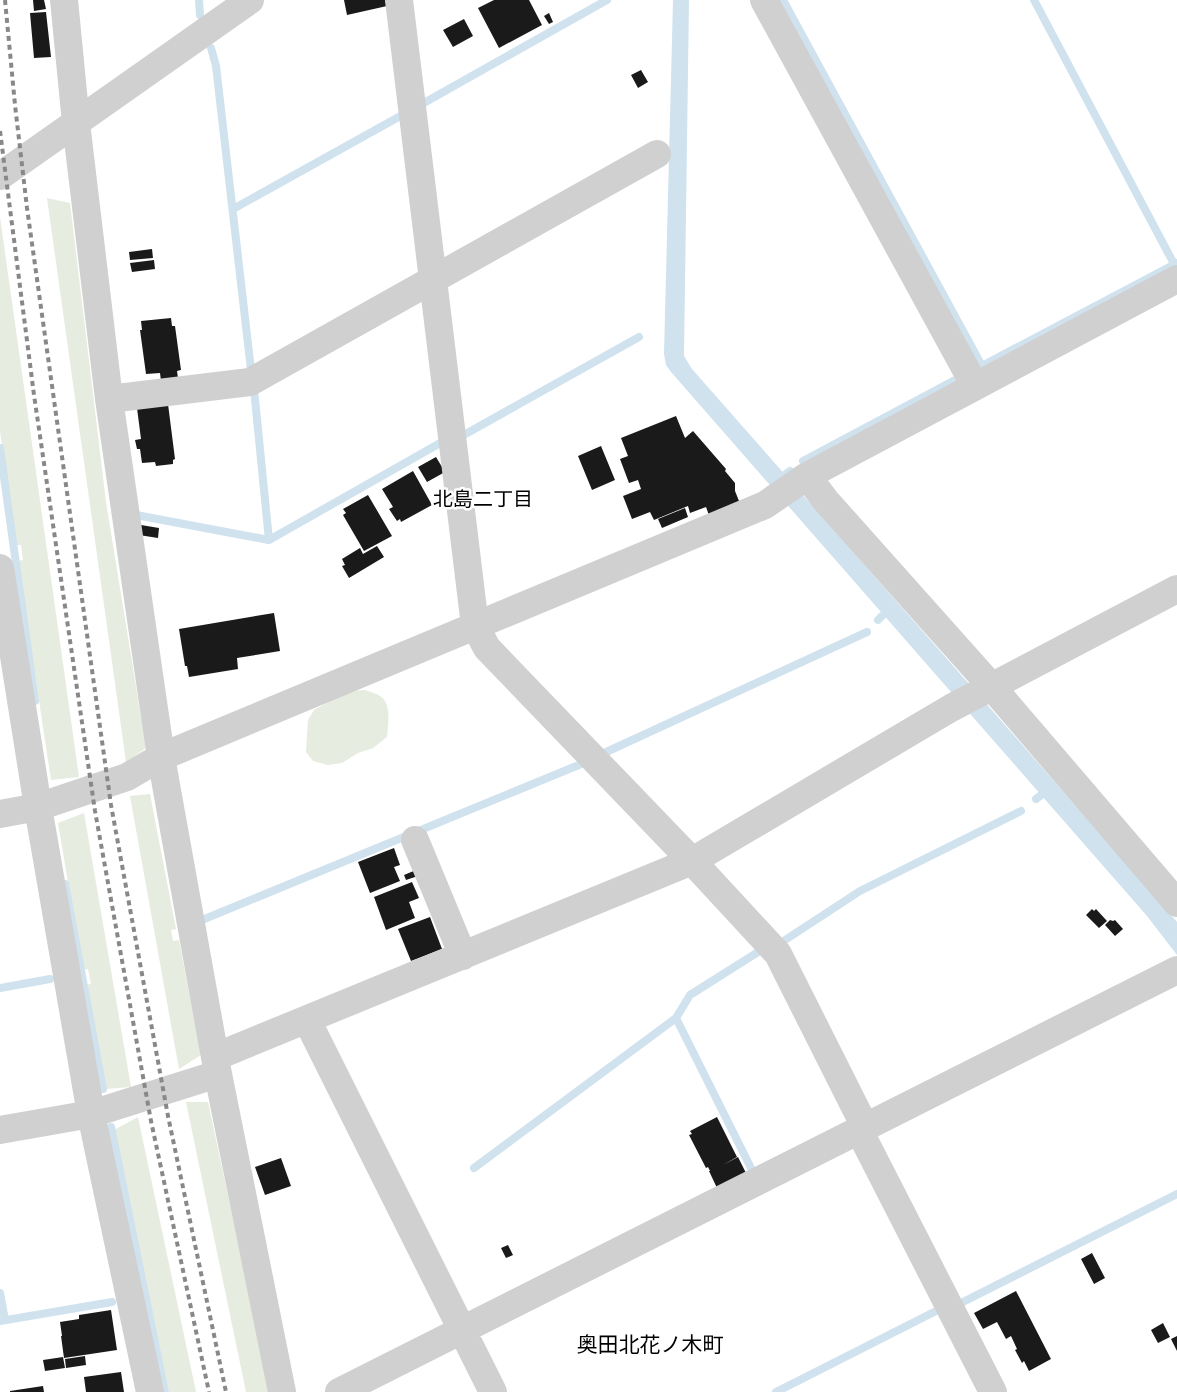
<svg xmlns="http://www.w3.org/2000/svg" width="1177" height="1392" font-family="Jost,'Noto Sans JP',sans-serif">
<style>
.green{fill:#e6ecdf}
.water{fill:#cfe2ee}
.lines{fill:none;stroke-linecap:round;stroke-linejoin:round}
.stream{stroke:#cfe2ee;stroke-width:8}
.building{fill:#1a1a1a}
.minor{stroke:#d0d0d0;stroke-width:28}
.rail{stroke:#888;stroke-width:4;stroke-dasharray:5 4;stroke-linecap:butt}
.labels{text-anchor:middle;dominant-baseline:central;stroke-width:5;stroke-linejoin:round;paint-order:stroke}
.neighbourhood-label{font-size:20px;fill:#000;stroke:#fff}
.quarter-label{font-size:21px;fill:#000;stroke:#fff}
</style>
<rect width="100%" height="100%" fill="#fff"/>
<path class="green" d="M 47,198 L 70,203 L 106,502 L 146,748 L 126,762 Z
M 0,217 L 79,777 L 51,780 L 18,561 L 23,560 L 21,545 L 16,545 L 0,431 Z
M 365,690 C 370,692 376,693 380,696 C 392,703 388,725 387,737 L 373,748 L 358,753 L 342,763 L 328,765 L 313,761 L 306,752 L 308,720 L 314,710 L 349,691 Z
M 150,794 L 176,929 L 171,930 L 173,941 L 179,940 L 201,1055 L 179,1069 L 130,796 Z
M 84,813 L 131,1087 L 106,1089 L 86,985 L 91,984 L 88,969 L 83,970 L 58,823 Z
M 186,1102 L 208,1102 L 270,1392 L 246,1392 Z
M 138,1117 L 196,1392 L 169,1392 L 114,1130 Z"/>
<path class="water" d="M 673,0 L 689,0 L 684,356 L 692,369 L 970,685 L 1177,922 L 1177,955 L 1147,916 L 671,372 L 666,365 L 664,354 Z"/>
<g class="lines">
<path class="stream" d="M 199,0 L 200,15
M 783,0 L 982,366
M 1034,0 L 1174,264
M 211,48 L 216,66 L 251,370
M 422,104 L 607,0
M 233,209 L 404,114
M 978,368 L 1177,263
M 254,389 L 269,540
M 462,436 L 639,337
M 0,448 L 35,701
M 803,461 L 955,380
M 778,480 L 790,471
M 136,515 L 269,540 L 442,442
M 878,620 L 889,609
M 604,753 L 867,632
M 1036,799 L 1049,789
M 65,884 L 103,1089
M 202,920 L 586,762
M 782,942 L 860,891 L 1021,811
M 0,988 L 50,979
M 676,1018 L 752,1170
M 111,1127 L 165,1392
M 474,1168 L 676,1018 L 690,995 L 763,949
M 0,1293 L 5,1320
M 959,1304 L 1177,1194
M 0,1321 L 112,1302
M 776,1392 L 940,1309"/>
</g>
<path class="building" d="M 33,0 L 44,0 L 46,9 L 34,11 Z
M 344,0 L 385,0 L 387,6 L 347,15 Z
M 494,0 L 529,0 L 542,25 L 499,48 L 478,8 Z
M 46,12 L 51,57 L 34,58 L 30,13 Z
M 549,13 L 553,22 L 549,24 L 544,16 Z
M 464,19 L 473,36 L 453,47 L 443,30 Z
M 641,70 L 648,82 L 638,88 L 631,75 Z
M 152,249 L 153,258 L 130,260 L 129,252 Z
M 154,260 L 155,269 L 132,272 L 130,263 Z
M 171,318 L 172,326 L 175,326 L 181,370 L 177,371 L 178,378 L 161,381 L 160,373 L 146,374 L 140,330 L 142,330 L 141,321 Z
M 168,404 L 175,459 L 173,460 L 173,464 L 156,466 L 155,462 L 142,463 L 140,449 L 137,449 L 135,440 L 141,439 L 137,408 Z
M 676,416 L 685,438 L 693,431 L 726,469 L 725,471 L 735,483 L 735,491 L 741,506 L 710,518 L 706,507 L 690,513 L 688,506 L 654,520 L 650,512 L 632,519 L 623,496 L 641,489 L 638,480 L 629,483 L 620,459 L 628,456 L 621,438 Z
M 601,446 L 615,480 L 592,490 L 578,456 Z
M 436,457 L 445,472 L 427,482 L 418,467 Z
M 413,471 L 432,505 L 401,522 L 400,519 L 397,521 L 389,509 L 393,507 L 382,489 Z
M 368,495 L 392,536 L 364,551 L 343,515 L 346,513 L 343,509 Z
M 685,508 L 688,517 L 662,528 L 658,519 Z
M 141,525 L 159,528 L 158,538 L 139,535 Z
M 377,546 L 384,557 L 349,578 L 342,566 L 345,565 L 342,559 L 360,548 L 363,554 Z
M 274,613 L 280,651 L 237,658 L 238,669 L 189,677 L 187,666 L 185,666 L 179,629 Z
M 394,848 L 400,865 L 394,867 L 400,881 L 370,893 L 358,862 Z
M 416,870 L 418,876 L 406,880 L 404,875 Z
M 412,882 L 419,898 L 409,902 L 415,918 L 386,930 L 374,897 Z
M 1092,909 L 1094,911 L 1096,909 L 1107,921 L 1099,928 L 1086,915 Z
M 430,917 L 442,949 L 411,961 L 398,929 Z
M 1110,920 L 1113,921 L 1115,920 L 1123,929 L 1115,936 L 1105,925 Z
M 717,1117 L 737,1157 L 723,1165 L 738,1157 L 746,1173 L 717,1188 L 709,1171 L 710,1171 L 708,1167 L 706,1168 L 689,1135 L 692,1134 L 690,1131 Z
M 281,1158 L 291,1186 L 265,1195 L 255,1167 Z
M 508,1245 L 513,1255 L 506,1258 L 501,1248 Z
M 1092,1253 L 1105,1278 L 1094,1284 L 1081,1259 Z
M 1016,1291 L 1051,1359 L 1029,1371 L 1024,1361 L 1022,1363 L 1015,1350 L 1017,1349 L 1011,1336 L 1006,1339 L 997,1322 L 983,1329 L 974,1313 Z
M 111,1310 L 117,1350 L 64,1358 L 61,1336 L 62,1336 L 60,1322 L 79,1319 L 79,1315 Z
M 1163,1323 L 1170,1337 L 1158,1343 L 1151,1330 Z
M 1177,1336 L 1177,1351 L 1171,1339 Z
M 85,1356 L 86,1365 L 66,1368 L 65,1359 Z
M 63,1357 L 65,1368 L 45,1371 L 43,1360 Z
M 121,1372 L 124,1392 L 86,1392 L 84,1377 Z
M 43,1386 L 44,1392 L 10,1392 L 10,1391 Z"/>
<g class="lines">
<path class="minor" d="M 64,0 L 76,123 L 109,399 L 161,757 L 218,1074 L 282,1392
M 399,0 L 475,626 L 487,648 L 692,861 L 778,954 L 865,1127
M 764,0 L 975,386
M 0,176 L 250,0
M 109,399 L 250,382 L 657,154
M 807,476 L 826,501 L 992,687 L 1177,903
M 0,568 L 38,807 L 91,1114 L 150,1392
M 0,814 L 38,807 L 127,777 L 161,757 L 765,505 L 807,476 L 1177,279
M 415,840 L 463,956
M 307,1020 L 493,1392
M 215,1057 L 692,861 L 951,708 L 1177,589
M 0,1130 L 91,1114 L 218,1074
M 859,1130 L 993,1392
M 339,1392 L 1177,970"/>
<path class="rail" d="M 5,0 L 15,105 L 27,208 L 111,805 L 168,1116 L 226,1392
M 0,131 L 34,395 L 95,811 L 151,1121 L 209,1392"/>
</g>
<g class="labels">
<g class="neighbourhood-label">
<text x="483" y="499">北島二丁目</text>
</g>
<g class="quarter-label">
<text x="650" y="1345">奥田北花ノ木町</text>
</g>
</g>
</svg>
